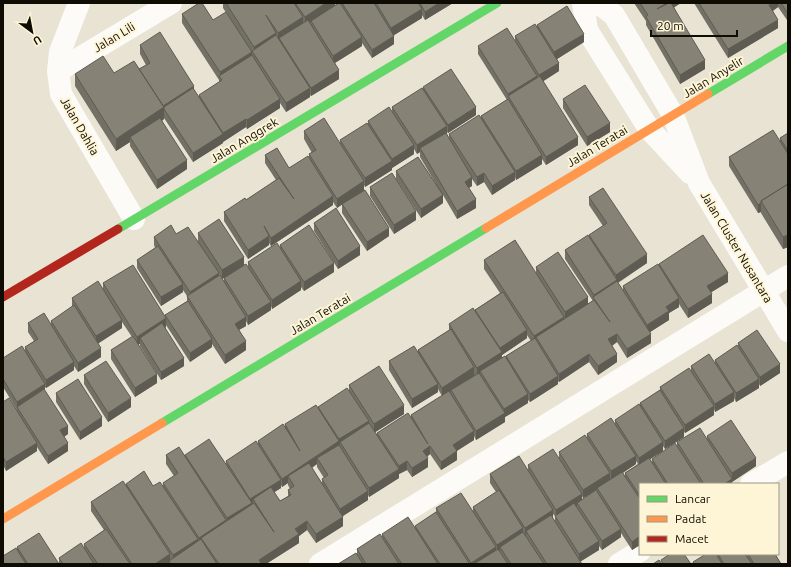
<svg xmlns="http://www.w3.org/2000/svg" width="791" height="567" font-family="Ubuntu,sans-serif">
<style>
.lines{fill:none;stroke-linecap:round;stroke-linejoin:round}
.street{stroke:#fcfbf8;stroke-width:22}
.fast{stroke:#63d668;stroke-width:9}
.slow{stroke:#ff974d;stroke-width:9}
.jam{stroke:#b3261e;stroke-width:9}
.wall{fill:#737065;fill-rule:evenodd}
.shaded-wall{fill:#5e5b53}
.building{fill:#868276;stroke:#5e5b53}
.labels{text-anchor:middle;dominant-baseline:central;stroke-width:4;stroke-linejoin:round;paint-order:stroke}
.street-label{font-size:12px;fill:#0f0c03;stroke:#fef5d6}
</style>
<rect width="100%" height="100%" fill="#e8e3d2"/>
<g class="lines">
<path class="street" d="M 79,3 L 60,52 L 58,71 L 61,94 L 134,219
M 583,3 L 587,30 L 649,129 L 690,173
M 598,3 L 614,15 L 673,115 L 699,183 L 788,331
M 58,71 L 171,3
M 751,484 L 788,462
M 320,564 L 788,276
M 619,564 L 640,551"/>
<path class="fast" d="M 708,94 L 788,46
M 118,229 L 497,3
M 162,423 L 486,228"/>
<path class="slow" d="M 486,228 L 708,94
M 3,519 L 162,423"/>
<path class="jam" d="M 3,297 L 118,229"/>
</g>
<path class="wall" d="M 223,3 L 335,3 L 335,5 L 337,4 L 336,3 L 453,3 L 425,20 L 422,15 L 422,18 L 394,35 L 394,44 L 372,58 L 362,43 L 362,46 L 335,63 L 339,79 L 311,96 L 310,95 L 310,97 L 286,112 L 280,103 L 280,108 L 247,129 L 246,127 L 223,142 L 223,141 L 223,143 L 193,162 L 164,118 L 164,119 L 162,121 L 187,169 L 157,189 L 130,146 L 130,142 L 116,151 L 75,86 L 75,74 L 114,73 L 139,69 L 146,65 L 140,54 L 140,45 L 194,91 L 199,98 L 199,95 L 219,82 L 219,80 L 182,23 L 182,14 L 213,20 L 235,26 L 223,8 Z
M 634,3 L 681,3 L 674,7 L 705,69 L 680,84 L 646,25 L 646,21 Z
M 694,3 L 788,3 L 788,19 L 787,20 L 778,7 L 773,11 L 778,28 L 728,58 Z
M 537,25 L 584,42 L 557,59 L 559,71 L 543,81 L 578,145 L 546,165 L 542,159 L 542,164 L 516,180 L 515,177 L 515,180 L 492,195 L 484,182 L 477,186 L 472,179 L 472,186 L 469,188 L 476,208 L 457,219 L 443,195 L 443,203 L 421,218 L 396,179 L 396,171 L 436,184 L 420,157 L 420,152 L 417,154 L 414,149 L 414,154 L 392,168 L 392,167 L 392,170 L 365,187 L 364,185 L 364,190 L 389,236 L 367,251 L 342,213 L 342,204 L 337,208 L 333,202 L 333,205 L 271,246 L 269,243 L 269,245 L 248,259 L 224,221 L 224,212 L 246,200 L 276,180 L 265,163 L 265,155 L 289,168 L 309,157 L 309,154 L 312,153 L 304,139 L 304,131 L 340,144 L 340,140 L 368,124 L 368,121 L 392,112 L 392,107 L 423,90 L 423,87 L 476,115 L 448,133 L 447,132 L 447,134 L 449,139 L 449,134 L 481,118 L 481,116 L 507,100 L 478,54 L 478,46 L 515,41 L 515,36 L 537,27 Z
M 563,99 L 610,132 L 587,146 L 563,108 Z
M 788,133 L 788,247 L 783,249 L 761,213 L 761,212 L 758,213 L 729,166 L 729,157 L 780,141 L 780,138 Z
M 370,187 L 416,220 L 394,234 L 370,196 Z
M 589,197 L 647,263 L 618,283 L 623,291 L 623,286 L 659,265 L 659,264 L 728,282 L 711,292 L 712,303 L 688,318 L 679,304 L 679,307 L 669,313 L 669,320 L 650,332 L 651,343 L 627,358 L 617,342 L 612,346 L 617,362 L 598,375 L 589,362 L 559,382 L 558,381 L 558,384 L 530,402 L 528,400 L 528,403 L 505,417 L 505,422 L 476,440 L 474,436 L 474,440 L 457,451 L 457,460 L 441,470 L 430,454 L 427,457 L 428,467 L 412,477 L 407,470 L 399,474 L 399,478 L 369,497 L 368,495 L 368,500 L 342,516 L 343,526 L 316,543 L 307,530 L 299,536 L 299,543 L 266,564 L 3,564 L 17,549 L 17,547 L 59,563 L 59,558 L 84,549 L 84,544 L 104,530 L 91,511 L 91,502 L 126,486 L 126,484 L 153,486 L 163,485 L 163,483 L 174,476 L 166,464 L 166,455 L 185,457 L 185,455 L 226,464 L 226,461 L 258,444 L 258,441 L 285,427 L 285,424 L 318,408 L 318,407 L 349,390 L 349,385 L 404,414 L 375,432 L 377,435 L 377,433 L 411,417 L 411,415 L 442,396 L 438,389 L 438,392 L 412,408 L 389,370 L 389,361 L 418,352 L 418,350 L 449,330 L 449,324 L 475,311 L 475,310 L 500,293 L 484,269 L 484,260 L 536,273 L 536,267 L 588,305 L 593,301 L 565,259 L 565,250 L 589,237 L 589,235 L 603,226 L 589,205 ZM 527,335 L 531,341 L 506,356 L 506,359 L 502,358 L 502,355 L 527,338 ZM 317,464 L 317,467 L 324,478 L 322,479 L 322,483 L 312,468 ZM 288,483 L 288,485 L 290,489 L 288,490 L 288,496 L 280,501 L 274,492 L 281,488 L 281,485 L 282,487 Z
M 314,223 L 360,255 L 338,269 L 314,231 Z
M 198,233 L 248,267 L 248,262 L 280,248 L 280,245 L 334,272 L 304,291 L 301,287 L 301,290 L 272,309 L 271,306 L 271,310 L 248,325 L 246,321 L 246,326 L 239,330 L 246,350 L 225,364 L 212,344 L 212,347 L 190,362 L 166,325 L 166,327 L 165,328 L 184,366 L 161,380 L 140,346 L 140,344 L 138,344 L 157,383 L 135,397 L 111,359 L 111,350 L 132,337 L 122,322 L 122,328 L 98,343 L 101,357 L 78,372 L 74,366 L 74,370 L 46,388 L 45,387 L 45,391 L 68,434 L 64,437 L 68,451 L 48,464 L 37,447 L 37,451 L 6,471 L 4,467 L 4,471 L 3,471 L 3,402 L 17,410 L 3,387 L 3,358 L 25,351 L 25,347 L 34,341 L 28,332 L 28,323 L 51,324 L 51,321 L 72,307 L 72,298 L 103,290 L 103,283 L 165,317 L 165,315 L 187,301 L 187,296 L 183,290 L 183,292 L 161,306 L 137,268 L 137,260 L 155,248 L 154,245 L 154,237 L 176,234 L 198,241 ZM 219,274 L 222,279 L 224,278 L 224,282 L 219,276 Z
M 738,343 L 780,373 L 760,386 L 759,384 L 759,388 L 736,402 L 734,398 L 734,401 L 715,412 L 714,409 L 714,415 L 685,433 L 684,432 L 684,437 L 665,449 L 663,446 L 663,451 L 650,459 L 652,463 L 652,459 L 677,446 L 677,442 L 707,439 L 707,436 L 756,466 L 732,482 L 732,484 L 640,484 L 640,545 L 632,550 L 621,533 L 621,537 L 602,550 L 599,546 L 599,550 L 580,562 L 582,564 L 338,564 L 357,554 L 357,549 L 382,537 L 382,534 L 415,529 L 415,526 L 436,512 L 436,508 L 473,511 L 473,507 L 496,492 L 490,483 L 490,474 L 528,470 L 528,465 L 559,458 L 559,452 L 587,437 L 587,434 L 615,424 L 615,420 L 640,407 L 640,403 L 660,390 L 660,387 L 691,371 L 691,366 L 715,363 L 715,360 L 738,346 ZM 636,461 L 638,464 L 625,473 L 625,476 L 623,473 L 636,464 ZM 597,490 L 597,492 L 582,500 L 582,496 L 583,498 ZM 553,514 L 555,516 L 555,522 L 553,519 Z
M 84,375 L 131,407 L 108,422 L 84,384 Z
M 56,393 L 102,426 L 80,440 L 56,402 Z
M 717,554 L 775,554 L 781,564 L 693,564 L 693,562 L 717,556 Z"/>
<path class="shaded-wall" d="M 326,3 L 335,3 L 335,5 L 305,26 L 305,17 Z
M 439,3 L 453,3 L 425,20 L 425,12 Z
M 667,3 L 681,3 L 657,18 L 657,9 Z
M 772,3 L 778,3 L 778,7 L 769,13 L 769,5 Z
M 422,9 L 422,18 L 391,37 L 391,28 Z
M 788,11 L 788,19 L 787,20 L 787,12 Z
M 303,17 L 303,25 L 279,38 L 279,40 L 278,41 L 278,33 Z
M 778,20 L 778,28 L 728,58 L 728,49 Z
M 276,33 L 276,41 L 254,54 L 254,47 Z
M 584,34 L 584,42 L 554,61 L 554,52 Z
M 394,36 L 394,44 L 372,58 L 372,50 Z
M 362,37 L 362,46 L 333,64 L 333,56 Z
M 252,52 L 252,60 L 220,77 L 220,72 Z
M 705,60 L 705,69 L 680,84 L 680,75 Z
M 559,63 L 559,71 L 539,84 L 539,75 Z
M 339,70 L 339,79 L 311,96 L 311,88 Z
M 537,76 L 537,85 L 508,97 L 508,94 Z
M 194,86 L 194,94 L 164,109 L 164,119 L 132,141 L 130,137 L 130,142 L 116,151 L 116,139 L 163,106 Z
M 310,88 L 310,97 L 286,112 L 286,103 Z
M 280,99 L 280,108 L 247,129 L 247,120 Z
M 476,107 L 476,115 L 448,133 L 448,125 Z
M 246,119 L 246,127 L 223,142 L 223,133 Z
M 610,123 L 610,132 L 587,146 L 587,137 Z
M 447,126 L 447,134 L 420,148 L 420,152 L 417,154 L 417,145 Z
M 223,134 L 223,143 L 193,162 L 193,153 Z
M 578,137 L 578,145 L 546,165 L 546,157 Z
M 414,145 L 414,154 L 392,168 L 392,159 Z
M 542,155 L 542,164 L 516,180 L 516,171 Z
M 187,160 L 187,169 L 157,189 L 157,180 Z
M 392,161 L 392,170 L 365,187 L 365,178 Z
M 515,172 L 515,180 L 492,195 L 492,186 Z
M 484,173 L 484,182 L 477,186 L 477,177 Z
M 472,177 L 472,186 L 465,190 L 465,182 Z
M 364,181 L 364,190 L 337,208 L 337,199 Z
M 443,195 L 443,203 L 421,218 L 421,209 Z
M 333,196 L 333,205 L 271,246 L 271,238 Z
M 476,199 L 476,208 L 457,219 L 457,211 Z
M 761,203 L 761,212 L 758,213 L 758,205 Z
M 416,211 L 416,220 L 394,234 L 394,225 Z
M 389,228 L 389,236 L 367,251 L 367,242 Z
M 788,235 L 788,247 L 783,249 L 783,237 Z
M 269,236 L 269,245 L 248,259 L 248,250 Z
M 360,246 L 360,255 L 338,269 L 338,261 Z
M 647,254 L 647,263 L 594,298 L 594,295 L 616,281 L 616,275 Z
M 244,257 L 244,265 L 222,279 L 222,270 Z
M 334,263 L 334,272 L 304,291 L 304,282 Z
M 219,273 L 219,281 L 190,301 L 190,292 Z
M 728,273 L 728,282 L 707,295 L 707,286 Z
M 301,281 L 301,290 L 272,309 L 272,300 Z
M 183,284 L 183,292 L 161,306 L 161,297 Z
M 712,294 L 712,303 L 688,318 L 688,309 Z
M 588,297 L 588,306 L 565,320 L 565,312 Z
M 679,298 L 679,307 L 669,313 L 669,320 L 647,334 L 647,325 L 666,307 Z
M 271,302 L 271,310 L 248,325 L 248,316 Z
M 246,317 L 246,326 L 235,332 L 235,324 Z
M 564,317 L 564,325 L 536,337 L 536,343 L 534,345 L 534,336 Z
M 166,318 L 166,327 L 142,342 L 140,338 L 140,344 L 137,345 L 137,337 Z
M 122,320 L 122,328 L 96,345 L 96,336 Z
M 527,330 L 527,338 L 502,355 L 502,361 L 480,371 L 480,375 L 477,376 L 477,368 L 500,353 L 500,348 Z
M 617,334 L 617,342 L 608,348 L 608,339 Z
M 651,334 L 651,343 L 627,358 L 627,349 Z
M 212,339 L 212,347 L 190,362 L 190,353 Z
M 246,341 L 246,350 L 225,364 L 225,355 Z
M 101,348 L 101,357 L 78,372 L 78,363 Z
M 589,354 L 589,362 L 559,382 L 559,374 Z
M 617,354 L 617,362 L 598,375 L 598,366 Z
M 184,358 L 184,366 L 161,380 L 161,372 Z
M 74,362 L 74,370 L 46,388 L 46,380 Z
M 780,364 L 780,373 L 760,386 L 760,377 Z
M 474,367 L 474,376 L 451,390 L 451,391 L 442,397 L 442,388 Z
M 157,374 L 157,383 L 135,397 L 135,388 Z
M 558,376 L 558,384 L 530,402 L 530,394 Z
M 759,379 L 759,388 L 736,402 L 736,393 Z
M 45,384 L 45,393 L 17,408 L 17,402 Z
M 438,384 L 438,392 L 412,408 L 412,399 Z
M 734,392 L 734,401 L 715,412 L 715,404 Z
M 528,394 L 528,403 L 505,417 L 505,422 L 476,440 L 476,431 L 504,414 L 504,409 Z
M 131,398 L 131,407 L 108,422 L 108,413 Z
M 404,405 L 404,414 L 374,433 L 374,424 Z
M 714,406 L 714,415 L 685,433 L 685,425 Z
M 102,417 L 102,426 L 80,440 L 80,432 Z
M 369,421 L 369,429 L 340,442 L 339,448 L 339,439 Z
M 68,426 L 68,434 L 60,439 L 60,430 Z
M 684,428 L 684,437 L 665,449 L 665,441 Z
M 474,431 L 474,440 L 453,453 L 453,445 Z
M 339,441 L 339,450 L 317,458 L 317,464 L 291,481 L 288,476 L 288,483 L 282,487 L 282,479 Z
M 663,442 L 663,451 L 639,466 L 639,458 Z
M 37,443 L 37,451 L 6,471 L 6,462 Z
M 68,443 L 68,451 L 48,464 L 48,456 Z
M 430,446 L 430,454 L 423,459 L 423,451 Z
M 457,451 L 457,460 L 441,470 L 441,462 Z
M 636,456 L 636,464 L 611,480 L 611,471 Z
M 428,458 L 428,467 L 412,477 L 412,468 Z
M 756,458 L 756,466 L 732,482 L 732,484 L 724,484 L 732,479 L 732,473 Z
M 407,461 L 407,470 L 399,474 L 399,478 L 369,497 L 369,488 L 399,470 L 399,466 Z
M 610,473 L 610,482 L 597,488 L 597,490 L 583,498 L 583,490 Z
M 281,480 L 281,488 L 256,504 L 253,499 L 253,506 L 227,527 L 227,518 L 250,503 L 250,499 Z
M 368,491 L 368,500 L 340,518 L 340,509 Z
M 582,494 L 582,503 L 577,503 L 577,506 L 556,519 L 556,510 Z
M 553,510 L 553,518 L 528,535 L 526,531 L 526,536 L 525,537 L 525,528 Z
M 343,517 L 343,526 L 316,543 L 316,534 Z
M 226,520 L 226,528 L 201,538 L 201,545 L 199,547 L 199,538 Z
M 307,521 L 307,530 L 299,536 L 299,543 L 266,564 L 259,564 L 259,560 L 295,529 Z
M 523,528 L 523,537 L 500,547 L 500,552 L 497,554 L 497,545 Z
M 621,529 L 621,537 L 602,550 L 602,541 Z
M 640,536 L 640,545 L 632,550 L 632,542 Z
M 198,539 L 198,548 L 173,564 L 173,555 Z
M 599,541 L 599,550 L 579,562 L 579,554 Z
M 496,547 L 496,556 L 483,564 L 471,564 L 471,563 Z
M 170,554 L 170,563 L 169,561 L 169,564 L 155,564 Z"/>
<path class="building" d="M 199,3 L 202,3 L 213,20 L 226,12 L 252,52 L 220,72 L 182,14 Z
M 226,3 L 294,3 L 303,17 L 278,33 L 266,15 L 276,33 L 254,47 Z
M 295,3 L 326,3 L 305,17 Z
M 339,3 L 340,3 L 362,37 L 333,56 L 311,21 Z
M 342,3 L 374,3 L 394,36 L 372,50 Z
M 376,3 L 418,3 L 422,9 L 391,28 Z
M 420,3 L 439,3 L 425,12 Z
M 640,3 L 667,3 L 657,9 L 669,3 L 671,3 L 705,60 L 680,75 L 646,17 L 648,15 Z
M 699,3 L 772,3 L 769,5 L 778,20 L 728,49 Z
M 781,3 L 788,3 L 788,11 L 787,12 Z
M 567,6 L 584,34 L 554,52 L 537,25 Z
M 308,20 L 339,70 L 311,88 L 279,38 Z
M 535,24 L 559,63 L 539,75 L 515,36 Z
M 507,28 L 537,76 L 508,94 L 478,46 Z
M 160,32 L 194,86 L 163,106 L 139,69 L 150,63 L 140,45 Z
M 276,35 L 310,88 L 286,103 L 252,51 Z
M 252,55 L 280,99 L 247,120 L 246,119 L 223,133 L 199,95 L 222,80 L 219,76 Z
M 103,56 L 114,73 L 134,61 L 164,107 L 116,139 L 75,74 Z
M 451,69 L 476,107 L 448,125 L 423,87 Z
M 540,76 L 578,137 L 546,157 L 508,96 Z
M 585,85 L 610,123 L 587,137 L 563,99 Z
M 193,88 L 223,134 L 193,153 L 164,109 L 164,107 Z
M 422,88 L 447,126 L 417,145 L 392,107 Z
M 508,99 L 542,155 L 516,171 L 481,116 Z
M 389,107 L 414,145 L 392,159 L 368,121 Z
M 479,115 L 515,172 L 492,186 L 484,173 L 477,177 L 449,134 Z
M 160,118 L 187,160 L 157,180 L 130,137 Z
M 324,118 L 364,181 L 337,199 L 309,154 L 316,150 L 304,131 Z
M 367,123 L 392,161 L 365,178 L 340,140 Z
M 773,130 L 788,154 L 788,184 L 761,201 L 761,203 L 758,205 L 729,157 Z
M 446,133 L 472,177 L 465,182 L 476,199 L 457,211 L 420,148 Z
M 788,133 L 788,151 L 780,138 Z
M 277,148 L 289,168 L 308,156 L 333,196 L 271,238 L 264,226 L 269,236 L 248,250 L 224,212 L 245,198 L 246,200 L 279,178 L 294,199 L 265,155 Z
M 418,157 L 443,195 L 421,209 L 396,171 Z
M 392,173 L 416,211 L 394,225 L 370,187 Z
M 788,184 L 788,235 L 783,237 L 761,201 Z
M 603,188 L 647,254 L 616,275 L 589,235 L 607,223 L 589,197 Z
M 365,190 L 389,228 L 367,242 L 342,204 Z
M 336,208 L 360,246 L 338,261 L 314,223 Z
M 219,219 L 244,257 L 222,270 L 198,233 Z
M 171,225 L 176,234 L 188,227 L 219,273 L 190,292 L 154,237 Z
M 309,225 L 334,263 L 304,282 L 280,245 Z
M 588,235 L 617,280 L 594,295 L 565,250 Z
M 703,235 L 728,273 L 707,286 L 712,294 L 688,309 L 659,264 Z
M 515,240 L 564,317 L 534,336 L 484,260 Z
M 277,243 L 301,281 L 272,300 L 248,262 Z
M 158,246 L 183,284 L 161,297 L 137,260 Z
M 558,252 L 588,297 L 565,312 L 536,267 Z
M 246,264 L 271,302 L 248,316 L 224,278 Z
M 658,264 L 679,298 L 666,307 L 669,311 L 647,325 L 623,286 Z
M 133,265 L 166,318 L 137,337 L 103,283 Z
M 220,275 L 246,317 L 235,324 L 246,341 L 225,355 L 187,296 Z
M 98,281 L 122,320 L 96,336 L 72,298 Z
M 617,281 L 651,334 L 627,349 L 617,334 L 608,339 L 617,354 L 598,366 L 589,354 L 559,374 L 536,337 L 594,300 L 610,322 L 593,297 Z
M 503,292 L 527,330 L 500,348 L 475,310 Z
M 188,301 L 212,339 L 190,353 L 165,315 Z
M 74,305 L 101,348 L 78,363 L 51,321 Z
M 473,308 L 502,352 L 477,368 L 449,324 Z
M 44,313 L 74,362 L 46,380 L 25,347 L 38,339 L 28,323 Z
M 162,323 L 184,358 L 161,372 L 140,338 Z
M 451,329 L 474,367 L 442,388 L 418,350 Z
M 757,330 L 780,364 L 760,377 L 738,343 Z
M 133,336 L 157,374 L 135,388 L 111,350 Z
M 535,338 L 558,376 L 530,394 L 506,356 Z
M 737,345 L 759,379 L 736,393 L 715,360 Z
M 22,346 L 45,384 L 17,402 L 3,379 L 3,358 Z
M 414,346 L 438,384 L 412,399 L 389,361 Z
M 709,354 L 734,392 L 715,404 L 691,366 Z
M 505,356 L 528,394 L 504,409 L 480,371 Z
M 106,361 L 131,398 L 108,413 L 84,375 Z
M 379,366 L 404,405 L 374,424 L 349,385 Z
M 689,368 L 714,406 L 685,425 L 660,387 Z
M 479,373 L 505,413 L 476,431 L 451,390 Z
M 78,379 L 102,417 L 80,432 L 56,393 Z
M 347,388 L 369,421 L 339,439 L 318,407 Z
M 44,389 L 68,426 L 60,430 L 68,443 L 48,456 L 17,407 Z
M 660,390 L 684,428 L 665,441 L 640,403 Z
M 449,391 L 474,431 L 453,445 L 457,451 L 441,462 L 430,446 L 423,451 L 428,458 L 412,468 L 407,461 L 399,466 L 377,433 L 408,413 L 428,444 L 411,415 Z
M 9,398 L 37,443 L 6,462 L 3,457 L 3,402 Z
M 639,404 L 663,442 L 639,458 L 615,420 Z
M 316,405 L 339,441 L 282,479 L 258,441 L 283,424 L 300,451 L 285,424 Z
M 611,418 L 636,456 L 611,471 L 587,434 Z
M 731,420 L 756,458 L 732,473 L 707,436 Z
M 369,423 L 399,469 L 369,488 L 340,442 Z
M 700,428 L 732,479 L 724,484 L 704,484 L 677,442 Z
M 585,435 L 610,473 L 583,490 L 559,452 Z
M 209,439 L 252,503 L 227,518 L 185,455 Z
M 256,441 L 281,480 L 250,499 L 226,461 Z
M 675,443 L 701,484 L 668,484 L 652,459 Z
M 339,445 L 368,491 L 340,509 L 322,479 L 328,475 L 317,458 Z
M 179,447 L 226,520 L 199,538 L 163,483 L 178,473 L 166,455 Z
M 553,449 L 582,494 L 556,510 L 528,465 Z
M 519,456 L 553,510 L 525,528 L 490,474 Z
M 649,458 L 666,484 L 640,484 L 640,496 L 625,473 Z
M 309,463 L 343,517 L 316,534 L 307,521 L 295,529 L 299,534 L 259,560 L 262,564 L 219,564 L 201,538 L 254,503 L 274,532 L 253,499 L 271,487 L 280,501 L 291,495 L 288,490 L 294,486 L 288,476 Z
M 144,471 L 153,486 L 160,482 L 198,539 L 173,555 L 126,484 Z
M 622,472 L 640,499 L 640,536 L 632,542 L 597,488 Z
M 123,481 L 170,554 L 155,564 L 132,564 L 91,502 Z
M 499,490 L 523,528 L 497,545 L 473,507 Z
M 596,490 L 621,529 L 602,541 L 577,503 Z
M 461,493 L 496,547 L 471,563 L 436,508 Z
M 574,503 L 599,541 L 579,554 L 555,516 Z
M 436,512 L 469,563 L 468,564 L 440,564 L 415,526 Z
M 551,515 L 582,564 L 547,564 L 526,531 Z
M 408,517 L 438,564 L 402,564 L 382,534 Z
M 106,529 L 130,564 L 98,564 L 84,544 Z
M 523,532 L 544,564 L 511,564 L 500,547 Z
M 39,533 L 59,564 L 28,564 L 17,547 Z
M 380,534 L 399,564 L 366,564 L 357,549 Z
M 201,539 L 217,564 L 171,564 L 169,561 Z
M 81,543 L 94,564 L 63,564 L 59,558 Z
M 16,548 L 26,564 L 3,564 L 3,556 Z
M 498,549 L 508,564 L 474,564 Z
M 356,553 L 363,564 L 338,564 Z
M 670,554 L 684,554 L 691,564 L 663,564 L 661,560 Z
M 706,554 L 716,554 L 722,564 L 694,564 L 693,562 Z
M 718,554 L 745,554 L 752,564 L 724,564 Z
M 748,554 L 775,554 L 781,564 L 754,564 Z
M 659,560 L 662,564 L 653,564 Z
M 168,562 L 170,564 L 164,564 Z"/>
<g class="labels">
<g class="street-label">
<text transform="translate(114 37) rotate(-31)">Jalan Lili</text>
<text transform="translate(713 77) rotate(-31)">Jalan Anyelir</text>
<text transform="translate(80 126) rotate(60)">Jalan Dahlia</text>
<text transform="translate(244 140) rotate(-31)">Jalan Anggrek</text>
<text transform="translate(597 146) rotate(-31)">Jalan Teratai</text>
<text transform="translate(737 247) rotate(59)">Jalan Cluster Nusantara</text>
<text transform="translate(320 314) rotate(-31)">Jalan Teratai</text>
</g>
</g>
<rect width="791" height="567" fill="none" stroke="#0f0c03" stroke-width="8"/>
<rect x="639" y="483" width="140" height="72" fill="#fef5d6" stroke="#9e9882"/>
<rect x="647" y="496" width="20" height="6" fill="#63d668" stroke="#9e9882"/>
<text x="675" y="503" font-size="12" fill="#0f0c03">Lancar</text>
<rect x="647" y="516" width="20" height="6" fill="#ff974d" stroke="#9e9882"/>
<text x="675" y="523" font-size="12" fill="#0f0c03">Padat</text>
<rect x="647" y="536" width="20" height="6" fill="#b3261e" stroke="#9e9882"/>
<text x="675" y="543" font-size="12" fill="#0f0c03">Macet</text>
<g transform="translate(32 32) rotate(148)" stroke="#fef5d6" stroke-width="3" paint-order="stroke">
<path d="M0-3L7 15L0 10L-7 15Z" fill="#0f0c03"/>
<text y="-6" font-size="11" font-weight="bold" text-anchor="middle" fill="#0f0c03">U</text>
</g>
<path d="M651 30v6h86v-6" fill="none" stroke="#0f0c03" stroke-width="2"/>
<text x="657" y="30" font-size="12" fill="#0f0c03" stroke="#fef5d6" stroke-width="3" paint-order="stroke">20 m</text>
</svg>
